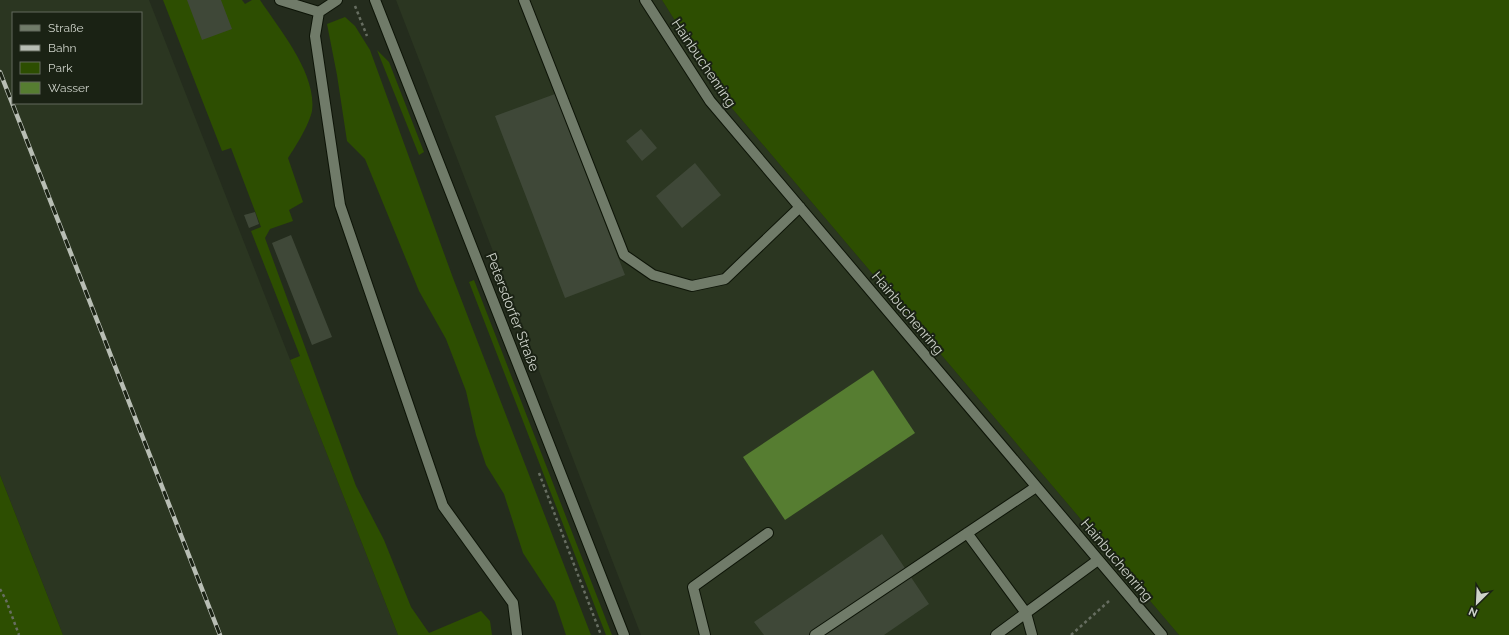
<svg xmlns="http://www.w3.org/2000/svg" width="1509" height="635" font-family="Raleway,sans-serif">
<style>
.built{fill:#2b3621;fill-rule:evenodd}
.green{fill:#2d4e01}
.water{fill:#567d31}
.building{fill:#3f4838}
.lines{fill:none;stroke-linecap:round;stroke-linejoin:round}
.minor-casing{stroke:#0d1407;stroke-width:12}
.path{stroke:#676e61;stroke-width:2.5;stroke-dasharray:3 3;stroke-linecap:butt}
.minor{stroke:#707b69;stroke-width:10}
.rail-casing{stroke:#b8beb4;stroke-width:4.5}
.rail{stroke:#1a2214;stroke-width:3;stroke-dasharray:9;stroke-linecap:butt}
.labels{text-anchor:middle;dominant-baseline:central;stroke-width:4;stroke-linejoin:round;paint-order:stroke}
.street-label{font-size:14px;fill:#ced3ca;stroke:#1a2214}
</style>
<rect width="100%" height="100%" fill="#242c1d"/>
<path class="built" d="M 0,0 L 149,0 L 398,635 L 63,635 L 0,475 ZM 13,13 L 141,13 L 141,103 L 13,103 Z
M 396,0 L 662,0 L 725,100 L 1179,635 L 641,635 Z"/>
<path class="green" d="M 163,0 L 242,0 L 245,4 L 252,0 L 260,0 C 280,30 317,74 312,111 C 309,125 296,146 288,158 L 303,202 L 289,210 L 293,221 L 270,229 L 265,238 L 356,486 L 384,540 L 411,607 L 429,633 L 481,611 L 490,621 L 492,635 L 398,635 L 290,360 L 300,356 L 251,231 L 261,227 L 231,148 L 222,151 Z
M 662,0 L 1509,0 L 1509,635 L 1179,635 L 725,100 Z
M 345,17 L 355,26 L 370,50 L 453,278 L 591,635 L 566,635 L 555,602 L 523,553 L 504,494 L 486,465 L 476,435 L 466,391 L 446,339 L 419,291 L 365,159 L 347,141 L 337,75 L 327,24 Z
M 377,50 L 389,62 L 424,152 L 419,155 Z
M 474,280 L 612,635 L 606,635 L 469,282 Z
M 0,475 L 63,635 L 0,635 Z"/>
<path class="water" d="M 873,370 L 915,433 L 785,520 L 743,457 Z"/>
<path class="building" d="M 187,0 L 221,0 L 232,29 L 202,40 Z
M 555,94 L 625,275 L 565,298 L 495,116 Z
M 641,129 L 657,148 L 642,161 L 626,141 Z
M 695,163 L 721,195 L 682,228 L 656,196 Z
M 255,212 L 259,224 L 249,228 L 244,215 Z
M 291,235 L 332,337 L 312,345 L 272,243 Z
M 882,534 L 929,604 L 884,635 L 764,635 L 754,622 Z"/>
<g class="lines">
<defs>
<path id="minor" d="M 280,0 L 319,12
M 337,0 L 319,12 L 315,36 L 340,205 L 443,506 L 513,603 L 517,635
M 375,0 L 624,635
M 524,0 L 624,255 L 653,275 L 692,286 L 725,279 L 800,207
M 645,0 L 710,101 L 1162,635
M 967,533 L 1026,613 L 1032,635
M 705,635 L 693,587 L 768,533
M 815,635 L 1036,487
M 996,635 L 1098,560"/>
</defs>
<use href="#minor" class="minor-casing"/>
<path class="path" d="M 355,6 L 367,36
M 539,473 L 601,635
M 0,589 L 6,600 L 19,635
M 1071,635 L 1109,601"/>
<use href="#minor" class="minor"/>
<defs>
<path id="rail" d="M 0,72 L 220,635"/>
</defs>
<use href="#rail" class="rail-casing"/>
<use href="#rail" class="rail"/>
</g>
<g class="labels">
<g class="street-label">
<text transform="translate(704 63) rotate(56)">Hainbuchenring</text>
<text transform="translate(513 312) rotate(69)">Petersdorfer Straße</text>
<text transform="translate(908 313) rotate(50)">Hainbuchenring</text>
<text transform="translate(1117 560) rotate(50)">Hainbuchenring</text>
</g>
</g>
<rect x="12" y="12" width="130" height="92" fill="#1a2214" stroke="#62695d"/>
<rect x="20" y="25" width="20" height="6" fill="#707b69" stroke="#62695d"/>
<text x="48" y="32" font-size="12" fill="#ced3ca">Straße</text>
<rect x="20" y="45" width="20" height="6" fill="#b8beb4" stroke="#62695d"/>
<text x="48" y="52" font-size="12" fill="#ced3ca">Bahn</text>
<rect x="20" y="62" width="20" height="12" fill="#2d4e01" stroke="#62695d"/>
<text x="48" y="72" font-size="12" fill="#ced3ca">Park</text>
<rect x="20" y="82" width="20" height="12" fill="#567d31" stroke="#62695d"/>
<text x="48" y="92" font-size="12" fill="#ced3ca">Wasser</text>
<g transform="translate(1477 603) rotate(204)" stroke="#1a2214" stroke-width="3" paint-order="stroke">
<path d="M0-3L7 15L0 10L-7 15Z" fill="#ced3ca"/>
<text y="-6" font-size="11" font-weight="bold" text-anchor="middle" fill="#ced3ca">N</text>
</g>
</svg>
